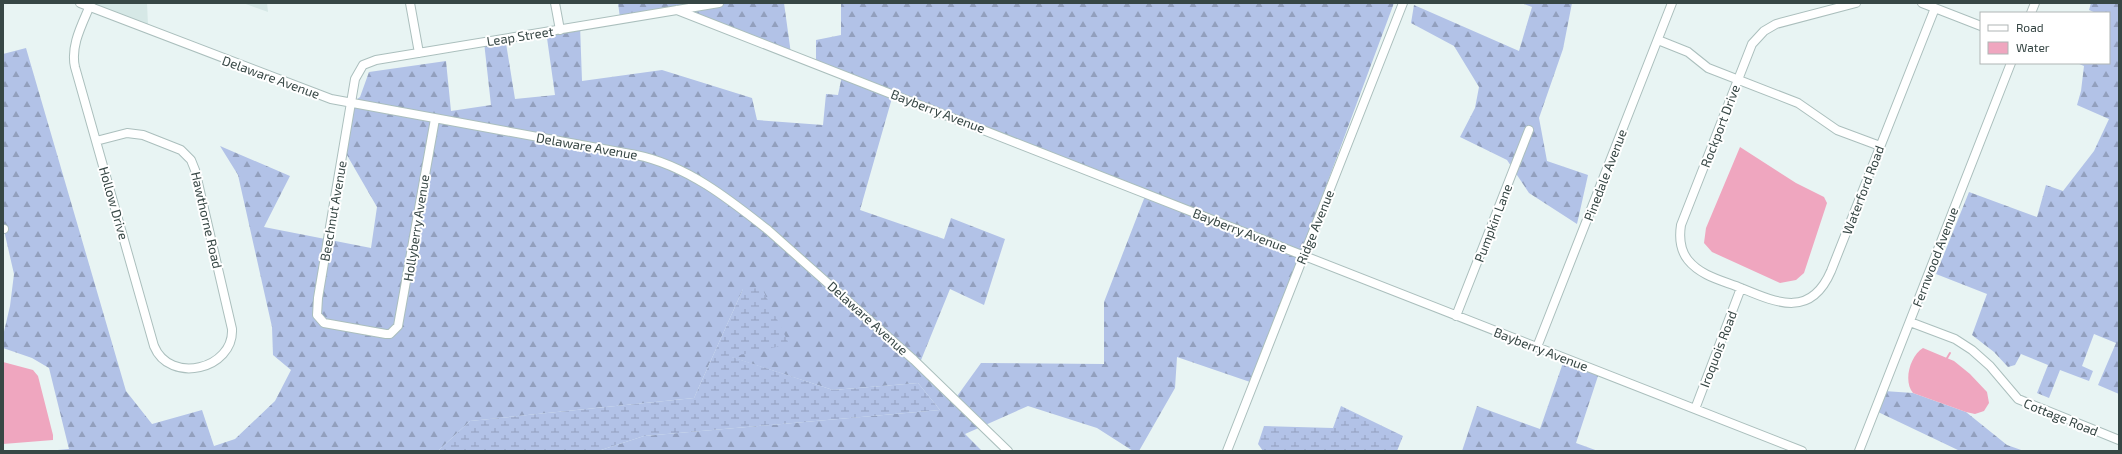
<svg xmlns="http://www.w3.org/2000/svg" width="2122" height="454" font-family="'Exo 2',sans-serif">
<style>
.residential{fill:#d6e8e6}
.forest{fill:url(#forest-firs);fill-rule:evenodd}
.wetland{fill:url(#wetland-marsh)}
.water{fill:#efa6bf}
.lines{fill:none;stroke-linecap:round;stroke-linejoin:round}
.stream{stroke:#efa6bf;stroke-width:2}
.minor-casing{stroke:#abbfbd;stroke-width:10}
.minor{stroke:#fff;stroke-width:8}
.labels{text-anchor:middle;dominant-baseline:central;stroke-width:4;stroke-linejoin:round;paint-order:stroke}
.street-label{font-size:13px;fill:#374745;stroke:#fff}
</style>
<defs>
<pattern id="forest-firs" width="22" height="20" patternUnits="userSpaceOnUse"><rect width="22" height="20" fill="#b2c2e7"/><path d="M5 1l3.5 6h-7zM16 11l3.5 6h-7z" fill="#929fbd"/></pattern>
<pattern id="wetland-marsh" width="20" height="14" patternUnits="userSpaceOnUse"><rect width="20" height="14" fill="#b2c2e7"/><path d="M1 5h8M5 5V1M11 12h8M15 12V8" fill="none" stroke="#929fbd"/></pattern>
</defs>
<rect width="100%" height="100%" fill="#e8f4f3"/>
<path class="residential" d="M 91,3 L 147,3 L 148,25 Z
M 243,3 L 267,3 L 268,12 Z"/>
<path class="forest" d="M 618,3 L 784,3 L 791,54 L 673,9 L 620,18 Z
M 841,3 L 1394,3 L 1253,383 L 1177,357 L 1175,388 L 1139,451 L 1133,451 L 1097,428 L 1028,406 L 965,434 L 982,451 L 598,451 L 644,436 L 940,410 L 918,383 L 833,390 L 731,357 L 743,289 L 694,398 L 470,421 L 439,450 L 434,451 L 46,451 L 69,449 L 49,368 L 32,358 L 3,348 L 3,336 L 10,306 L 14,274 L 3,226 L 3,54 L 26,48 L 126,391 L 152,424 L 202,410 L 214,446 L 235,439 L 275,401 L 291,370 L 273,355 L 272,327 L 238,175 L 220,146 L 290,176 L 264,227 L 371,248 L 377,207 L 344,150 L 352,103 L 360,97 L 369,72 L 446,61 L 451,111 L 491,105 L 484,42 L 505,37 L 515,99 L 555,95 L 546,31 L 580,25 L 582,81 L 662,70 L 752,98 L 757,120 L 823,125 L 826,94 L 838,95 L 843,71 L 816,65 L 816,40 L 841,35 ZM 894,91 L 1147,191 L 1104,302 L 1104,364 L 981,363 L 955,399 L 919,365 L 950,289 L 984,305 L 1005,239 L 951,218 L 944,239 L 860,210 Z
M 1521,3 L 1572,3 L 1563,49 L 1539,118 L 1547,161 L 1588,175 L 1577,224 L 1529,193 L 1507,160 L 1460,137 L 1475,108 L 1479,87 L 1454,46 L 1411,23 L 1414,5 L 1519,51 L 1532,7 Z
M 2091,3 L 2119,3 L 2119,394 L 2098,385 L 2116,343 L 2094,334 L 2082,366 L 2093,371 L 2089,381 L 2060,370 L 2049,398 L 2037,393 L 2048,365 L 2021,354 L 2015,365 L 2008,367 L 1994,352 L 1972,335 L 1987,294 L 1936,274 L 1969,192 L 2037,217 L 2046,185 L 2063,191 L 2094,151 L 2109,119 L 2077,105 L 2081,91 L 2084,66 L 2077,63 L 2109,63 L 2109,13 L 2096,13 L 2089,10 Z
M 1565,357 L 1600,370 L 1576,443 L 1598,451 L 1462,451 L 1477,406 L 1540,429 Z
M 1884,391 L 1913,393 L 1966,412 L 2007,445 L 2024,451 L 1960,451 L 1876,411 Z"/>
<path class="wetland" d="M 762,288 L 789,344 L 732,357 L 833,390 L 918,383 L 940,410 L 644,436 L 598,451 L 434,451 L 439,450 L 470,421 L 694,398 L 743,289 Z
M 1341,406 L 1403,436 L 1397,451 L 1263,451 L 1258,444 L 1264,426 L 1333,428 Z"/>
<path class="water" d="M 1740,147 L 1796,183 L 1824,197 L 1827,203 L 1804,273 L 1796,280 L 1780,283 L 1712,252 L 1704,243 L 1706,228 Z
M 1923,348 L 1954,361 L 1970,374 L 1987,392 L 1989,403 L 1984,411 L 1975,414 L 1966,412 L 1913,393 C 1903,381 1910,356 1923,348 Z
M 3,362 L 33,370 L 38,376 L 53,435 L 53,440 L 3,444 Z"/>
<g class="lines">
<path class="stream" d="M 1947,358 L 1950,353"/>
<defs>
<path id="minor" d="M 80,3 L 331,99 L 636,155 C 686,165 729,199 768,230 L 914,360 L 1008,451
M 91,3 C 83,23 70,45 75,67 L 154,346 C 170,385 234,369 232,329 L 195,170 L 191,160 L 181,150 L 143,135 L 127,133 L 96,141
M 410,3 L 419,53
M 555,3 L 560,30
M 1856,3 L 1776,24 L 1764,31 L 1752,44 L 1681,225 C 1679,238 1680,250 1688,260 C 1700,275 1720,280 1736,286 C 1775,302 1810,320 1831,271 L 1935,8
M 1922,3 L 1981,26
M 677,10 L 1802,451
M 2031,13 L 2035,3
M 1658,40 L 1688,52 L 1708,68 L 1798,103 L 1837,130 L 1880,146
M 435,119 L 398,326 L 390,334 L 386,334 L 324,323 L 317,315 L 318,298 L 355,79 L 363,65 L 376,60 L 719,3
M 3,229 L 4,229
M 1456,316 L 1529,130
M 1910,322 L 1955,339 L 1972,350 L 1990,366 L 2018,399 L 2119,440
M 1537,347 L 1672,3
M 1695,409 L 1741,288
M 1227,451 L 1403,3
M 1859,451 L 2011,63"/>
</defs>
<use href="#minor" class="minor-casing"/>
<use href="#minor" class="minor"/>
</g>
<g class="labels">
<g class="street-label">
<text transform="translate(520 36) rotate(-9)">Leap Street</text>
<text transform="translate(271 77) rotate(20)">Delaware Avenue</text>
<text transform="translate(938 111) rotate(21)">Bayberry Avenue</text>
<text transform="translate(1720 126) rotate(-69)">Rockport Drive</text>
<text transform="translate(587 146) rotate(10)">Delaware Avenue</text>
<text transform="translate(1605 175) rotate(-69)">Pinedale Avenue</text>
<text transform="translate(1863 190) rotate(-69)">Waterford Road</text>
<text transform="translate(114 203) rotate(74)">Hollow Drive</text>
<text transform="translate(333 211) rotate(-80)">Beechnut Avenue</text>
<text transform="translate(207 220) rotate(77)">Hawthorne Road</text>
<text transform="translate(1493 223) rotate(-69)">Pumpkin Lane</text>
<text transform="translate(1315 227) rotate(-68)">Ridge Avenue</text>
<text transform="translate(416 228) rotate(-81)">Hollyberry Avenue</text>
<text transform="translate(1240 230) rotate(21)">Bayberry Avenue</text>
<text transform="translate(1935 257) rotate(-69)">Fernwood Avenue</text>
<text transform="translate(868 318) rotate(42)">Delaware Avenue</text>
<text transform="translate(1541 349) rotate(21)">Bayberry Avenue</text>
<text transform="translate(1718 349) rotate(-69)">Iroquois Road</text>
<text transform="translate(2061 417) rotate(22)">Cottage Road</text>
</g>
</g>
<rect width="2122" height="454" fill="none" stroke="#374745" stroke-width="8"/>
<rect x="1980" y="12" width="130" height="52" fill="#ffffff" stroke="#afb5b5"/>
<rect x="1988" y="25" width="20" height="6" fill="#ffffff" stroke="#afb5b5"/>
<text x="2016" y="32" font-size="12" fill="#374745">Road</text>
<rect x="1988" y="42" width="20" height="12" fill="#efa6bf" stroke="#afb5b5"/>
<text x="2016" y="52" font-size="12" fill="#374745">Water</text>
</svg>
